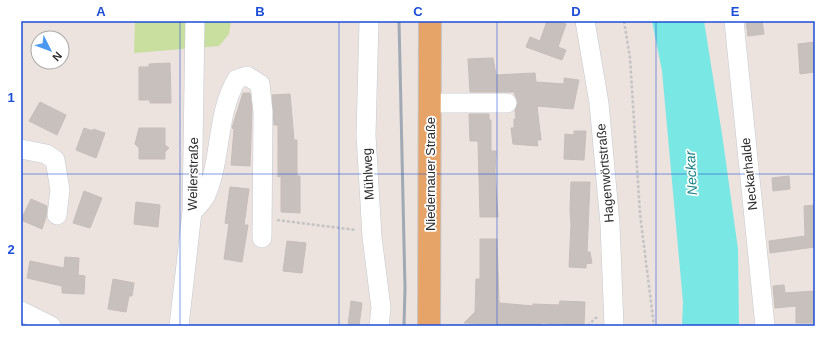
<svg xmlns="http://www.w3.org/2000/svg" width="836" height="347" font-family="Arial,sans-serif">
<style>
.green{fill:#c8df9f}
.water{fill:#79e7e3}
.building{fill:#c8c0bd;stroke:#c7bdb8}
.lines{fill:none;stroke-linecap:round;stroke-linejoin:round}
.minor-casing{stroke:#c3c9d1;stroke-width:20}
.major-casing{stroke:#c4c4c4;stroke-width:24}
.path{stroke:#c4c4c4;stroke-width:2.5;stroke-dasharray:3 2;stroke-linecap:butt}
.minor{stroke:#fff;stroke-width:19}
.major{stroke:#e7a468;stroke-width:22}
.rail{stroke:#a1aab4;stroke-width:3}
.grid{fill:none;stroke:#1d4ed8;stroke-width:1;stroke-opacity:0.55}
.labels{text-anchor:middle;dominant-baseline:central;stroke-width:3.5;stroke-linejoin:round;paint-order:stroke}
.street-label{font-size:13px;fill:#2b2b2b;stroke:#fff}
.water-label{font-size:14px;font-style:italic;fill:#168287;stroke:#fff}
.neatline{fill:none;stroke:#1d4ed8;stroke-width:1.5}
.grid-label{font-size:13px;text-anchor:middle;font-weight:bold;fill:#1d4ed8}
</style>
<rect width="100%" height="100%" fill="#ece2de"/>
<path class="green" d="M 135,21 L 231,21 L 229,34 L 219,46 L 134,53 Z"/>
<path class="water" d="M 652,21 L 704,21 L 722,134 L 738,249 L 739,326 L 682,326 L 683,302 L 662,71 Z"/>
<path class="building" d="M 547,21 L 557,21 L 566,24 L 558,47 L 566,50 L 562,60 L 526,47 L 530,37 L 540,41 Z
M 746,21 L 762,21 L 764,34 L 748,36 Z
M 815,42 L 815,72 L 800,74 L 798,44 Z
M 493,58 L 496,75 L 535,73 L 536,82 L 564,84 L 564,78 L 579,80 L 573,109 L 537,106 L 541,140 L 537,140 L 538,146 L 513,144 L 511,128 L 514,128 L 514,119 L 516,119 L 515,110 L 518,103 L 514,92 L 470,92 L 468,59 Z
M 170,63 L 171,103 L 150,103 L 150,100 L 139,100 L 139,67 L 149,67 L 149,64 Z
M 243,93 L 250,93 L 252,109 L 250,166 L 231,165 L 234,129 L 232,128 Z
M 290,94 L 294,140 L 297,140 L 297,176 L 300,176 L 300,213 L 281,212 L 281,176 L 278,177 L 278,125 L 274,125 L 272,95 Z
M 40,102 L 66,115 L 57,135 L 29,121 Z
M 469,114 L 489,114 L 489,120 L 491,120 L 491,151 L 496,151 L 495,171 L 498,217 L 480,217 L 478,141 L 470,141 Z
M 84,128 L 93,131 L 93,129 L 105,133 L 96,158 L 76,150 Z
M 139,128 L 165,128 L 165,145 L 169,148 L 165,152 L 165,159 L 139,159 L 139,148 L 135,144 Z
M 574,131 L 586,131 L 584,160 L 564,159 L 565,134 L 574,135 Z
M 789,176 L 790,189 L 773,191 L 772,178 Z
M 571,182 L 590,182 L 587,252 L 590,252 L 592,263 L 586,264 L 586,268 L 569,267 L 571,225 L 570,210 Z
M 230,187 L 249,189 L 244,225 L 248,225 L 242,262 L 224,259 L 229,224 L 225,223 Z
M 84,191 L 102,198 L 90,228 L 73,223 Z
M 31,199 L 47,206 L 46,217 L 42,229 L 21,220 Z
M 136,202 L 160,205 L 158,227 L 134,224 Z
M 815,205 L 815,247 L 770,253 L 769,241 L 805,236 L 804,206 Z
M 480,239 L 497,239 L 499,303 L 533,306 L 533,304 L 559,305 L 560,301 L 585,302 L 584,325 L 541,323 L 541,325 L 464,323 L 475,312 L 476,279 L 480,279 Z
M 287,241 L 306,243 L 302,273 L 283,271 Z
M 65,257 L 79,258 L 78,275 L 85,276 L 84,294 L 62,293 L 62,286 L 27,278 L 30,261 L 64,268 Z
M 113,279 L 134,283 L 132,296 L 129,296 L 126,312 L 108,309 Z
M 784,285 L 785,293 L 815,291 L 815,323 L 796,323 L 796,306 L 775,308 L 773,286 Z
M 351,301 L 362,303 L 359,326 L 348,326 Z"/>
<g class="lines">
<defs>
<path id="minor" d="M 369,21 L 366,135 L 372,237 L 381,308 L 379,326
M 585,21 L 599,103 L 610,224 L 614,326
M 734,21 L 765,326
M 430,103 L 507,103
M 21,149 L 46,154 L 55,160 L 60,190 L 57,215
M 192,212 C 197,207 203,201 206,195 C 222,158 216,114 237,79 L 247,76 L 260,84 L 263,112 L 262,238
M 21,311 L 51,326
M 179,326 L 192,212 L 195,21"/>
<path id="major" d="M 429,326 L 430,21"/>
</defs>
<use href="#minor" class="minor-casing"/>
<use href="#major" class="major-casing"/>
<path class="path" d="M 624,21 L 630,58 L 640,214 L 654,326
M 277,220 L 356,230
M 588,326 L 595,318 L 598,318"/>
<use href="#minor" class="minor"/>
<use href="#major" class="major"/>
<path class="rail" d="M 399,21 L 405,288 L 404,326"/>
</g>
<path class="grid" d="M 180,21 L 180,326M 339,21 L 339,326M 497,21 L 497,326M 656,21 L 656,326M 21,174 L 815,174"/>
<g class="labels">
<g class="street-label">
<text transform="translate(605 173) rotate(-95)">Hagenwörtstraße</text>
<text transform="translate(193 174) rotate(-89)">Weilerstraße</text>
<text transform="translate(368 174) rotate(-93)">Mühlweg</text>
<text transform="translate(430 174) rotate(-90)">Niedernauer Straße</text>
<text transform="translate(749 174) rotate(-96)">Neckarhalde</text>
</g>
<g class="water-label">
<text transform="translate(691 173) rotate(-93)">Neckar</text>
</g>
</g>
<rect width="836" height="347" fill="none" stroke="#ffffff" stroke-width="44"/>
<g transform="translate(50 50) rotate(132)"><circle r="19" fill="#ffffff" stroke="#aaaaaa"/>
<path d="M0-3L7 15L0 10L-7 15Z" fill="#4a99ee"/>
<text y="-6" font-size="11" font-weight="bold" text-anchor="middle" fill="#2b2b2b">N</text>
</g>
<rect x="22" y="22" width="792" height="303" class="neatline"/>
<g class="grid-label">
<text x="101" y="16">A</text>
<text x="260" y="16">B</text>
<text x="418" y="16">C</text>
<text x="576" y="16">D</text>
<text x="735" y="16">E</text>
<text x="11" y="102">1</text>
<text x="11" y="254">2</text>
</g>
</svg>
